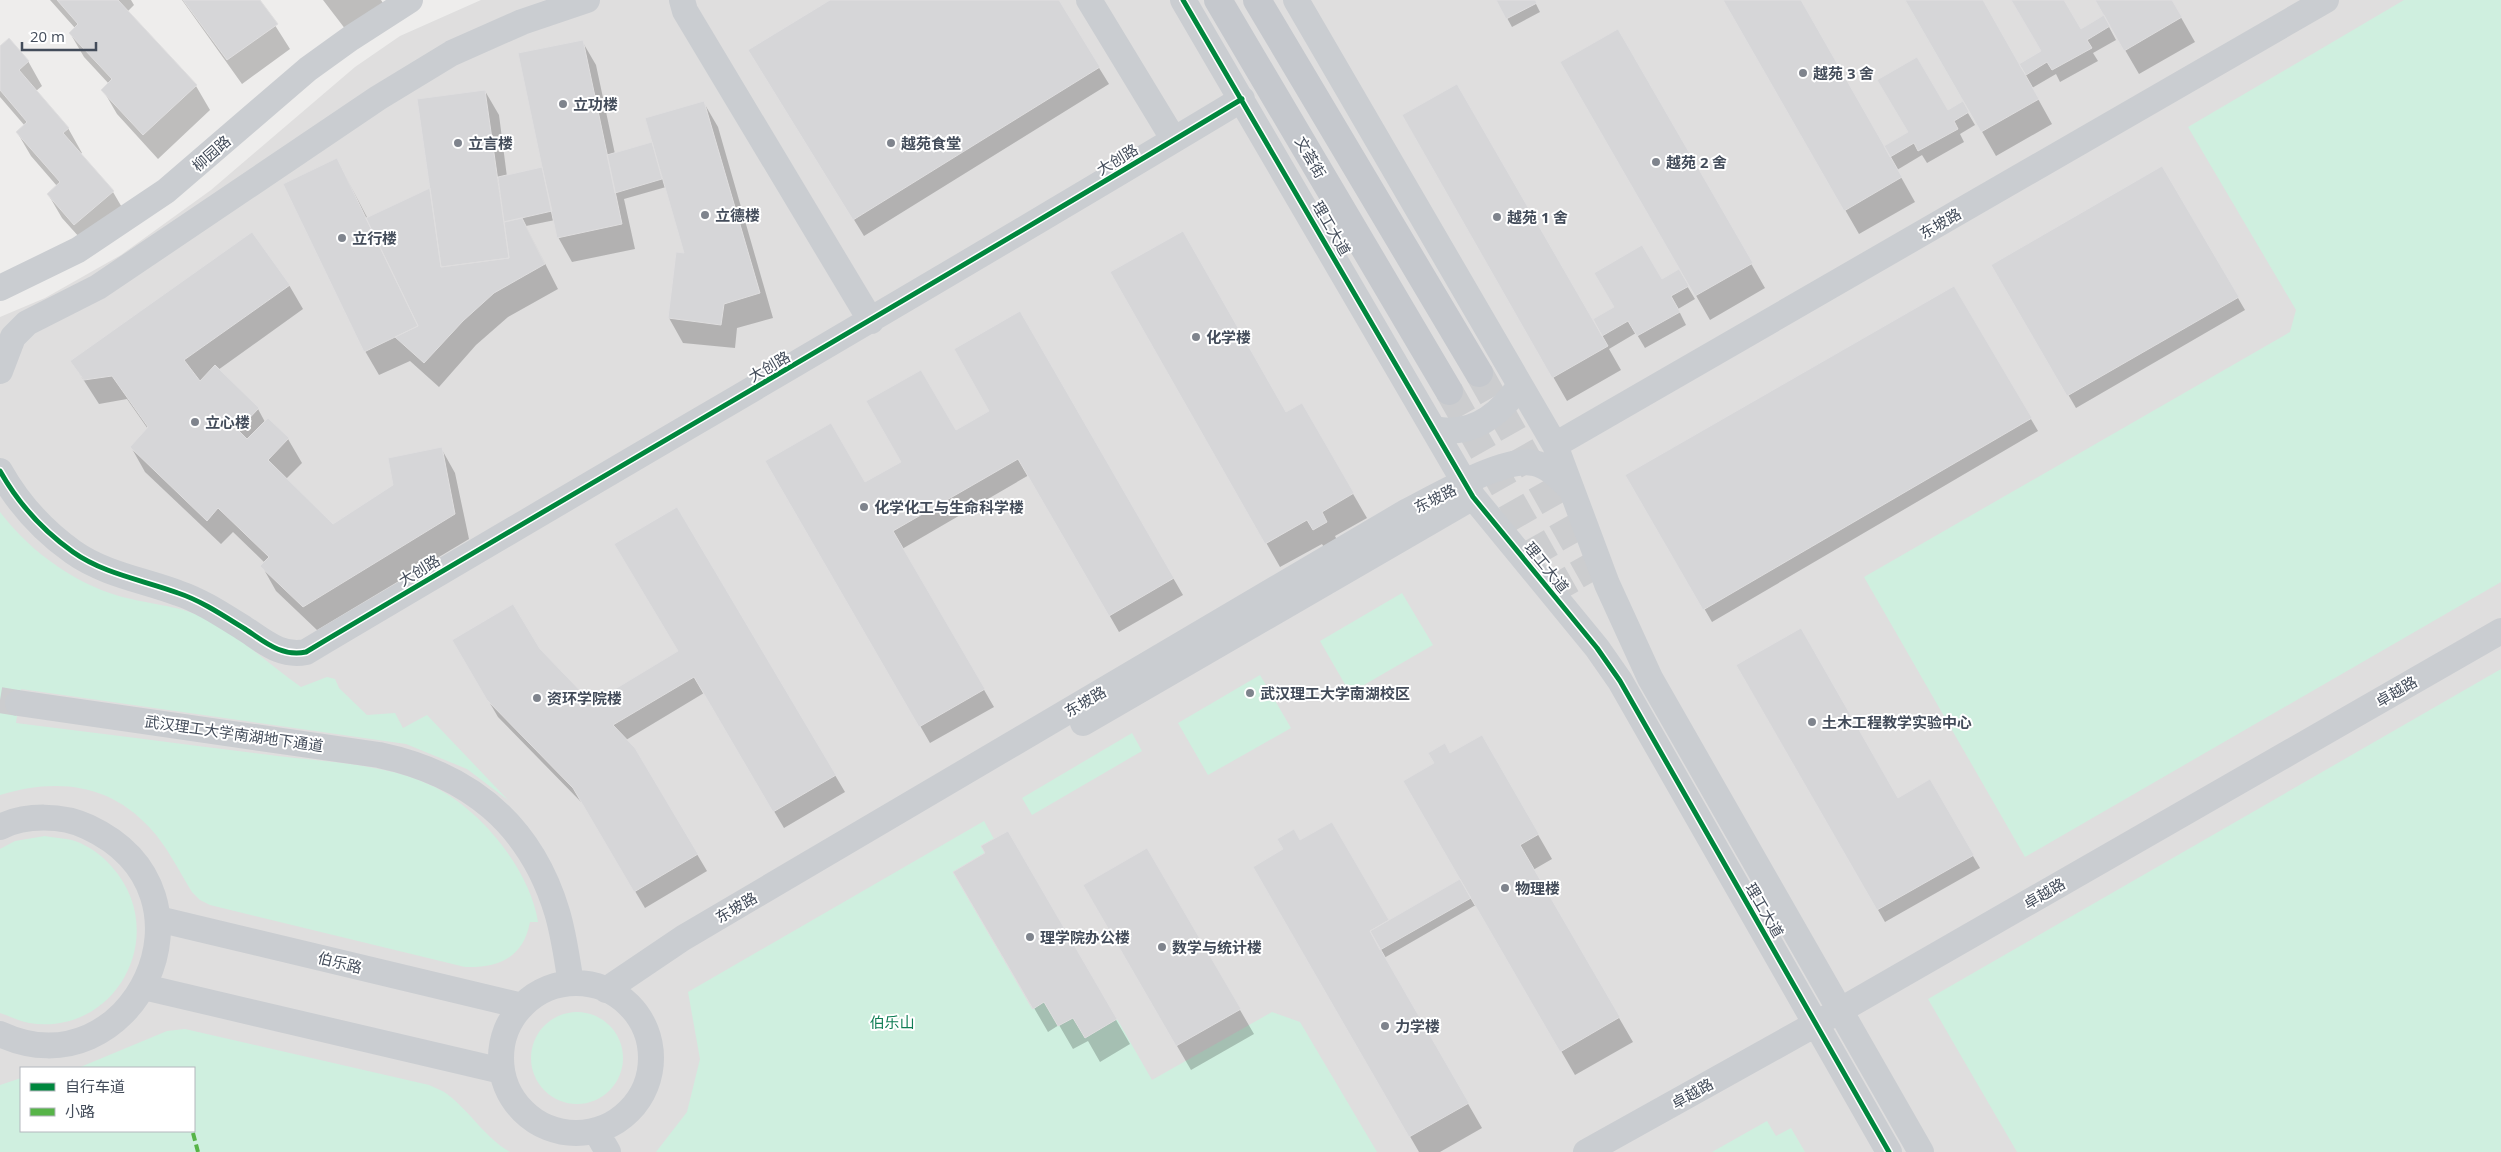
<svg xmlns="http://www.w3.org/2000/svg" width="2501" height="1152" font-family="'Open Sans','Noto Sans SC',sans-serif">
<style>
.education{fill:#dfdede;fill-rule:evenodd}
.green{fill:#cfefdf}
.shadow{fill:#0003}
.building{fill:#d6d6d8;stroke:#dfdedf}
.lines{fill:none;stroke-linecap:round;stroke-linejoin:round}
.minor-tunnel{stroke:#cccdcf;stroke-width:26;stroke-dasharray:26 13;stroke-linecap:butt}
.major-tunnel{stroke:#cccdcf;stroke-width:28;stroke-dasharray:28 14;stroke-linecap:butt}
.minor{stroke:#cacdd1;stroke-width:26}
.major{stroke:#c5c8cd;stroke-width:28}
.quiet{stroke:#57b448;stroke-width:4;stroke-dasharray:8 4;stroke-linecap:butt}
.cycleway-casing{stroke:#fff;stroke-width:8}
.cycleway{stroke:#00873e;stroke-width:5}
.poi-dot{fill:#7f848d;stroke:#fff;stroke-width:2}
.labels{text-anchor:middle;dominant-baseline:central;stroke-width:4;stroke-linejoin:round;paint-order:stroke}
.poi-label{font-size:15px;font-weight:bold;fill:#434c5a;stroke:#fff;text-anchor:start}
.street-label{font-size:15px;fill:#434c5a;stroke:#fff}
.park-label{font-size:15px;fill:#117e56;stroke:#fff}
</style>
<rect width="100%" height="100%" fill="#eeedec"/>
<path class="education" d="M 481,0 L 2501,0 L 2501,1152 L 0,1152 L 0,317 L 45,298 L 121,255 L 211,190 L 355,67 L 400,36 ZM 21,1068 L 194,1068 L 194,1131 L 21,1131 Z"/>
<path class="green" d="M 2404,0 L 2501,0 L 2501,582 L 2025,857 L 1864,577 L 2290,332 L 2296,310 L 2188,127 Z
M 0,512 C 31,553 80,588 131,599 C 160,606 184,606 212,622 C 243,640 272,666 301,687 L 327,677 L 335,679 L 339,688 L 367,715 L 395,713 L 403,728 L 427,715 L 508,800 L 467,769 L 406,744 L 21,689 L 16,723 C 103,734 191,745 278,756 C 326,762 386,764 430,785 C 479,807 530,869 538,922 L 530,922 C 523,958 499,968 465,967 L 210,905 L 200,900 L 192,892 C 179,871 167,846 150,828 C 109,783 56,778 0,795 Z
M 1402,593 L 1433,645 L 1350,693 L 1320,641 Z
M 2501,669 L 2501,1152 L 2017,1152 L 1928,999 Z
M 1260,675 L 1291,728 L 1208,775 L 1178,723 Z
M 1132,733 L 1142,751 L 1032,815 L 1022,798 Z
M 984,821 L 994,839 L 981,846 L 985,853 L 953,872 L 1032,1009 L 1044,1002 L 1073,1018 L 1085,1038 L 1117,1019 L 1152,1080 L 1272,1012 L 1300,1022 L 1377,1152 L 656,1152 L 687,1112 L 700,1059 L 688,992 Z
M 45,836 C 55,838 66,838 75,841 C 89,846 103,856 112,867 C 171,933 117,1037 29,1023 C 19,1021 9,1016 0,1013 L 0,849 L 15,841 Z
M531 1058a46 46 0 1 1 92 0a46 46 0 1 1-92 0Z
M 185,1029 L 429,1085 C 435,1088 442,1090 447,1094 C 470,1111 484,1137 510,1152 L 0,1152 L 0,1085 L 21,1078 L 21,1131 L 194,1131 L 194,1068 L 78,1068 L 167,1031 Z
M 1767,1121 L 1776,1136 L 1791,1128 L 1805,1152 L 1712,1152 Z"/>
<path class="shadow" d="M 50,0 L 131,0 L 134,5 L 127,12 L 196,86 L 210,110 L 158,159 L 117,114 L 103,90 L 109,84 L 84,57 L 70,33 L 75,28 Z
M 182,0 L 259,0 L 290,49 L 242,84 Z
M 323,0 L 381,0 L 383,3 L 346,30 Z
M 832,0 L 1057,0 L 1109,84 L 864,236 L 760,67 Z
M 1497,0 L 1534,0 L 1540,12 L 1512,27 Z
M 1724,0 L 1799,0 L 1887,153 L 1909,133 L 1962,103 L 1975,125 L 1960,134 L 1964,142 L 1927,163 L 1922,155 L 1897,170 L 1915,202 L 1859,234 Z
M 1906,0 L 1981,0 L 2022,71 L 2043,52 L 2013,0 L 2063,0 L 2080,30 L 2105,16 L 2096,0 L 2171,0 L 2195,42 L 2139,74 L 2111,26 L 2109,27 L 2116,40 L 2093,53 L 2098,61 L 2060,82 L 2056,74 L 2032,88 L 2052,124 L 1996,156 Z
M 1617,30 L 1765,288 L 1710,320 L 1562,62 Z
M 582,41 L 596,65 L 615,154 L 651,144 L 654,149 L 704,103 L 718,127 L 773,318 L 737,328 L 735,348 L 683,343 L 669,318 L 677,253 L 686,255 L 666,187 L 624,199 L 635,249 L 572,262 L 558,237 L 555,220 L 526,226 L 558,289 L 508,317 L 476,345 L 439,387 L 410,361 L 379,375 L 365,351 L 337,160 L 368,219 L 431,188 L 485,91 L 499,115 L 507,177 L 545,175 Z
M 0,48 L 28,61 L 42,86 L 36,91 L 68,128 L 82,153 L 80,154 L 113,192 L 127,216 L 89,248 L 62,218 L 48,194 L 57,186 L 31,156 L 17,132 L 25,126 L 0,97 Z
M 1403,116 L 1598,331 L 1661,281 L 1678,271 L 1695,299 L 1678,309 L 1686,325 L 1645,348 L 1636,333 L 1609,349 L 1621,370 L 1567,401 Z
M 2162,168 L 2245,310 L 2076,408 L 1992,265 Z
M 1112,272 L 1286,413 L 1301,404 L 1367,518 L 1335,536 L 1340,546 L 1328,554 L 1322,544 L 1280,567 Z
M 289,285 L 303,309 L 218,370 L 258,409 L 265,422 L 288,439 L 302,463 L 286,479 L 333,525 L 395,486 L 441,448 L 455,473 L 469,539 L 317,630 L 276,591 L 262,566 L 265,563 L 233,532 L 221,544 L 145,472 L 131,447 L 148,429 L 127,399 L 99,404 L 72,362 Z
M 1954,287 L 2038,431 L 1712,622 L 1627,475 Z
M 1019,313 L 1183,595 L 1119,632 L 1029,475 L 902,549 L 994,707 L 930,743 L 767,461 L 865,484 L 991,411 Z
M 677,508 L 845,792 L 784,828 L 704,693 L 626,740 L 634,748 L 707,871 L 645,908 L 584,805 L 498,717 L 453,640 L 539,650 L 592,705 L 680,652 Z
M 1737,666 L 1897,799 L 1929,781 L 1980,868 L 1885,922 Z
M 1482,737 L 1552,859 L 1533,870 L 1633,1042 L 1575,1075 L 1477,906 L 1474,906 L 1384,958 L 1482,1128 L 1440,1152 L 1419,1152 L 1254,867 L 1331,823 L 1388,922 L 1462,879 L 1450,755 Z
M 1007,832 L 1130,1044 L 1100,1062 L 1088,1041 L 1073,1049 L 1059,1025 L 1048,1032 L 955,872 L 987,854 Z
M 1147,850 L 1254,1034 L 1191,1070 L 1084,886 Z"/>
<path class="building" d="M 57,0 L 118,0 L 197,85 L 143,135 L 101,90 L 112,79 L 69,33 L 78,24 Z
M 183,0 L 260,0 L 278,24 L 227,60 Z
M 830,0 L 1059,0 L 1100,67 L 853,220 L 748,50 Z
M 1496,0 L 1535,0 L 1537,3 L 1506,19 Z
M 1723,0 L 1801,0 L 1902,177 L 1844,211 Z
M 1905,0 L 1983,0 L 2039,99 L 1981,132 Z
M 2011,0 L 2064,0 L 2081,29 L 2104,15 L 2110,26 L 2087,40 L 2092,48 L 2052,70 L 2047,62 L 2026,75 L 2019,64 L 2041,51 Z
M 2095,0 L 2172,0 L 2182,17 L 2124,51 Z
M 1618,29 L 1753,263 L 1695,296 L 1560,62 Z
M 9,38 L 29,61 L 19,70 L 69,128 L 63,133 L 114,191 L 74,225 L 47,194 L 60,182 L 16,132 L 27,122 L 0,90 L 0,46 Z
M 583,40 L 622,224 L 557,238 L 518,53 Z
M 1917,57 L 1948,110 L 1963,101 L 1969,112 L 1954,121 L 1958,129 L 1918,151 L 1914,143 L 1890,157 L 1884,146 L 1908,132 L 1877,80 Z
M 1457,84 L 1608,346 L 1552,378 L 1402,115 Z
M 485,90 L 509,258 L 441,267 L 417,99 Z
M 704,101 L 760,293 L 724,304 L 721,325 L 668,318 L 676,252 L 684,253 L 645,118 Z
M 652,142 L 662,179 L 615,193 L 607,155 Z
M 337,158 L 418,326 L 364,352 L 283,184 Z
M 2162,166 L 2239,297 L 2067,396 L 1991,265 Z
M 542,167 L 552,211 L 504,222 L 498,177 Z
M 430,188 L 441,267 L 509,258 L 504,222 L 522,218 L 545,264 L 494,293 L 463,321 L 424,363 L 395,337 L 418,326 L 366,218 Z
M 1183,231 L 1286,412 L 1302,403 L 1354,493 L 1322,512 L 1327,522 L 1313,530 L 1307,520 L 1265,544 L 1110,272 Z
M 252,232 L 290,285 L 184,360 L 200,381 L 215,365 L 259,408 L 238,430 L 247,439 L 268,418 L 289,438 L 268,460 L 333,524 L 393,485 L 388,458 L 442,447 L 455,514 L 303,607 L 260,566 L 269,557 L 218,508 L 207,521 L 130,447 L 148,427 L 112,376 L 84,380 L 70,361 Z
M 1642,245 L 1662,279 L 1679,269 L 1689,286 L 1671,296 L 1680,312 L 1637,336 L 1628,321 L 1602,336 L 1593,319 L 1614,307 L 1594,273 Z
M 1954,286 L 2032,418 L 1703,610 L 1625,475 Z
M 1020,311 L 1174,578 L 1109,616 L 1018,459 L 893,531 L 985,689 L 919,727 L 765,461 L 831,423 L 865,482 L 901,462 L 866,401 L 921,370 L 956,430 L 989,411 L 954,349 Z
M 677,507 L 836,775 L 773,812 L 694,677 L 613,725 L 635,748 L 698,854 L 634,892 L 573,788 L 487,700 L 452,640 L 513,604 L 540,649 L 592,703 L 678,651 L 614,544 Z
M 1801,628 L 1898,798 L 1930,779 L 1974,855 L 1877,910 L 1736,665 Z
M 1482,735 L 1539,834 L 1520,845 L 1620,1017 L 1560,1052 L 1403,781 L 1434,763 L 1428,753 L 1445,743 L 1450,753 Z
M 1332,822 L 1389,920 L 1370,931 L 1469,1103 L 1409,1137 L 1253,867 L 1283,849 L 1277,839 L 1294,829 L 1300,840 Z
M 1008,831 L 1117,1019 L 1085,1038 L 1073,1018 L 1058,1026 L 1044,1002 L 1033,1009 L 953,872 L 985,853 L 981,846 Z
M 1147,848 L 1241,1009 L 1176,1046 L 1083,885 Z
M 1460,879 L 1471,898 L 1380,950 L 1370,931 Z"/>
<g class="lines">
<path class="minor-tunnel" d="M 0,700 L 18,703"/>
<path class="major-tunnel" d="M 1479,373 L 1602,591
M 1449,391 L 1569,603"/>
<path class="minor" d="M 682,0 L 685,11 L 871,321
M 1089,0 L 1174,140
M 1183,0 L 1473,497 L 1597,648 L 1620,681 L 1889,1152
M 1296,0 L 1555,445 L 1607,584 L 1650,678 L 1921,1152
M 0,288 L 78,250 L 166,191 L 308,69 L 351,38 L 410,0
M 0,371 L 13,337 L 27,323 L 98,287 L 378,98 L 452,53 L 522,22 L 587,0
M 1434,429 C 1471,437 1500,415 1520,385
M 1555,445 L 2326,0
M 0,471 C 18,503 42,530 73,552 C 104,574 143,580 178,593 C 202,601 224,616 245,629 C 265,642 281,657 306,652 C 617,467 932,286 1242,99
M 18,703 L 379,755 C 468,774 530,823 557,912 C 564,935 567,960 571,983
M 1083,723 L 1473,497
M 0,827 C 26,814 63,815 88,827 C 231,894 131,1095 0,1034
M 158,919 L 522,1006
M501 1058a75 75 0 1 1 150 0a75 75 0 1 1-150 0Z
M 144,987 L 502,1071
M 606,990 L 683,938 L 1406,512 C 1434,498 1505,456 1534,463 C 1549,466 1560,479 1571,489
M 596,1131 L 608,1152
M 1586,1152 L 1839,1011 L 2501,631"/>
<path class="major" d="M 1218,0 L 1449,391
M 1257,0 L 1479,373"/>
<path class="quiet" d="M 193,1133 L 198,1152"/>
<defs>
<path id="cycleway" d="M 1183,0 L 1473,497 L 1597,648 L 1620,681 L 1889,1152
M 0,471 C 18,503 42,530 73,552 C 104,574 143,580 178,593 C 202,601 224,616 245,629 C 265,642 281,657 306,652 C 617,467 932,286 1242,99"/>
</defs>
<use href="#cycleway" class="cycleway-casing"/>
<use href="#cycleway" class="cycleway"/>
</g>
<g class="poi-dot">
<circle cx="1803" cy="73" r="5"/>
<circle cx="563" cy="104" r="5"/>
<circle cx="458" cy="143" r="5"/>
<circle cx="891" cy="143" r="5"/>
<circle cx="1656" cy="162" r="5"/>
<circle cx="705" cy="215" r="5"/>
<circle cx="1497" cy="217" r="5"/>
<circle cx="342" cy="238" r="5"/>
<circle cx="1196" cy="337" r="5"/>
<circle cx="195" cy="422" r="5"/>
<circle cx="864" cy="507" r="5"/>
<circle cx="1250" cy="693" r="5"/>
<circle cx="537" cy="698" r="5"/>
<circle cx="1812" cy="722" r="5"/>
<circle cx="1505" cy="888" r="5"/>
<circle cx="1030" cy="937" r="5"/>
<circle cx="1162" cy="947" r="5"/>
<circle cx="1385" cy="1026" r="5"/>
</g>
<g class="labels">
<g class="poi-label">
<text x="1813" y="73">越苑 3 舍</text>
<text x="573" y="104">立功楼</text>
<text x="468" y="143">立言楼</text>
<text x="901" y="143">越苑食堂</text>
<text x="1666" y="162">越苑 2 舍</text>
<text x="715" y="215">立德楼</text>
<text x="1507" y="217">越苑 1 舍</text>
<text x="352" y="238">立行楼</text>
<text x="1206" y="337">化学楼</text>
<text x="205" y="422">立心楼</text>
<text x="874" y="507">化学化工与生命科学楼</text>
<text x="1260" y="693">武汉理工大学南湖校区</text>
<text x="547" y="698">资环学院楼</text>
<text x="1822" y="722">土木工程教学实验中心</text>
<text x="1515" y="888">物理楼</text>
<text x="1040" y="937">理学院办公楼</text>
<text x="1172" y="947">数学与统计楼</text>
<text x="1395" y="1026">力学楼</text>
</g>
<g class="street-label">
<text transform="translate(211 153) rotate(-41)">柳园路</text>
<text transform="translate(1311 157) rotate(60)">文荟街</text>
<text transform="translate(1117 159) rotate(-31)">大创路</text>
<text transform="translate(1940 223) rotate(-30)">东坡路</text>
<text transform="translate(1332 228) rotate(60)">理工大道</text>
<text transform="translate(769 366) rotate(-30)">大创路</text>
<text transform="translate(1435 498) rotate(-26)">东坡路</text>
<text transform="translate(1547 567) rotate(51)">理工大道</text>
<text transform="translate(419 570) rotate(-31)">大创路</text>
<text transform="translate(2396 691) rotate(-30)">卓越路</text>
<text transform="translate(1085 701) rotate(-30)">东坡路</text>
<text transform="translate(234 733) rotate(8)">武汉理工大学南湖地下通道</text>
<text transform="translate(2044 893) rotate(-30)">卓越路</text>
<text transform="translate(736 907) rotate(-30)">东坡路</text>
<text transform="translate(1765 910) rotate(60)">理工大道</text>
<text transform="translate(340 962) rotate(14)">伯乐路</text>
<text transform="translate(1692 1093) rotate(-29)">卓越路</text>
</g>
<g class="park-label">
<text x="892" y="1022">伯乐山</text>
</g>
</g>
<rect x="20" y="1067" width="175" height="65" fill="#ffffff" stroke="#b4b7bd"/>
<rect x="30" y="1083" width="25" height="8" fill="#00873e" stroke="#b4b7bd"/>
<text x="65" y="1092" font-size="15" fill="#434c5a">自行车道</text>
<rect x="30" y="1108" width="25" height="8" fill="#57b448" stroke="#b4b7bd"/>
<text x="65" y="1117" font-size="15" fill="#434c5a">小路</text>
<path d="M22 42v8h74v-8" fill="none" stroke="#434c5a" stroke-width="2.5"/>
<text x="30" y="42" font-size="15" fill="#434c5a" stroke="#ffffff" stroke-width="4" paint-order="stroke">20 m</text>
</svg>
